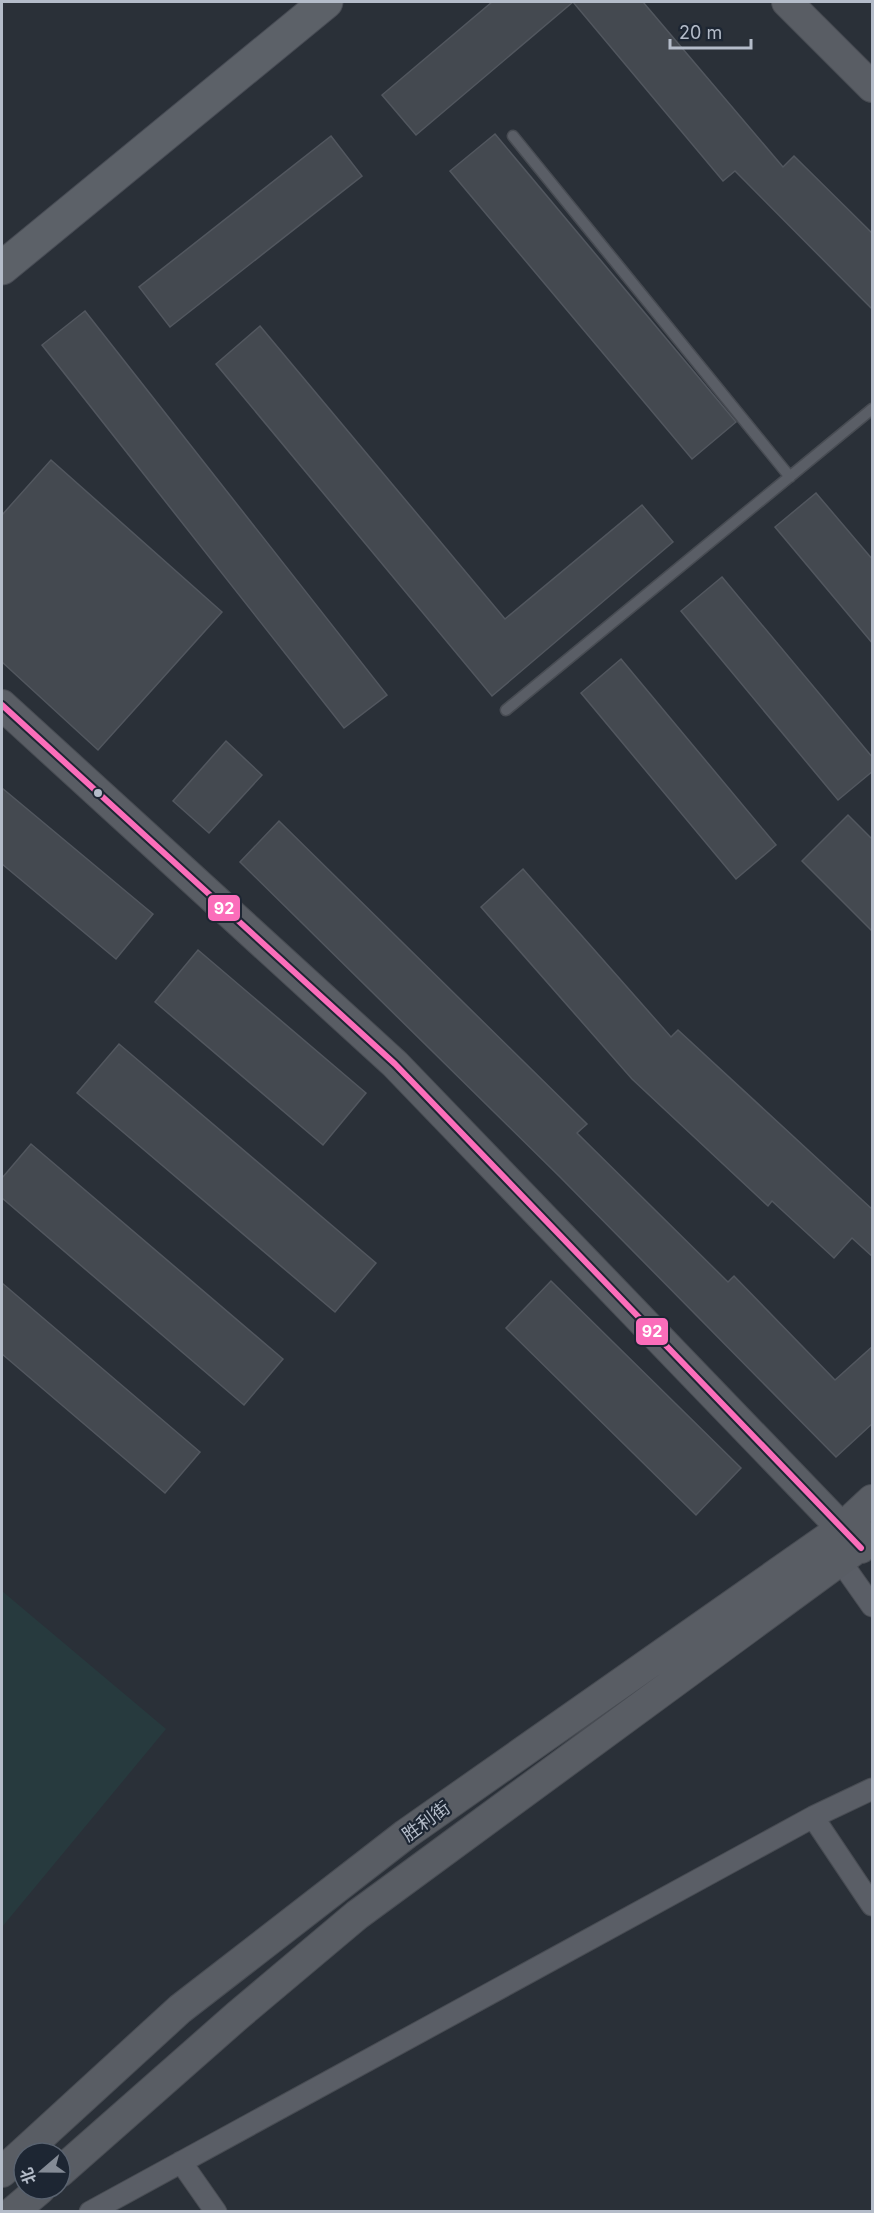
<svg xmlns="http://www.w3.org/2000/svg" width="874" height="2213" font-family="Inter,'Noto Sans SC',sans-serif">
<style>
.green{fill:#273a3e}
.building{fill:#444950;stroke:#52575f;stroke-width:1.5}
.lines{fill:none;stroke-linecap:round;stroke-linejoin:round}
.lane-casing{stroke:#484c53;stroke-width:13}
.street-casing{stroke:#484c53;stroke-width:23}
.secondary-casing{stroke:#484c53;stroke-width:32}
.primary-casing{stroke:#484c55;stroke-width:35}
.lane{stroke:#5a5e66;stroke-width:10}
.street{stroke:#5a5e66;stroke-width:21}
.secondary{stroke:#595d64;stroke-width:30}
.primary{stroke:#5c6168;stroke-width:33}
.bus-1-casing{stroke:#1d2633;stroke-width:10}
.bus-1{stroke:#fb6dba;stroke-width:6}
.bus-dot{fill:#b4bcc9;stroke:#1d2633;stroke-width:2}
.labels{text-anchor:middle;dominant-baseline:central;stroke-width:4.5;stroke-linejoin:round;paint-order:stroke}
.street-label{font-size:18px;fill:#b4bcc9;stroke:#1d2633}
.line-badge{stroke:#1d2633;stroke-width:2}
.badge-label{font-size:16px;text-anchor:middle;font-weight:bold;fill:#fff}
</style>
<rect width="100%" height="100%" fill="#2a3038"/>
<path class="green" d="M 2,1591 L 166,1729 L 2,1927 Z"/>
<path class="building" d="M 492,2 L 643,2 L 783,167 L 794,156 L 873,234 L 873,310 L 735,171 L 723,181 L 573,2 L 416,135 L 382,95 Z
M 495,134 L 736,422 L 692,459 L 450,171 Z
M 331,136 L 362,176 L 170,327 L 139,287 Z
M 85,311 L 387,695 L 344,728 L 42,345 Z
M 260,326 L 505,619 L 642,505 L 673,542 L 492,696 L 216,364 Z
M 51,460 L 222,612 L 98,750 L 2,662 L 2,515 Z
M 816,493 L 873,560 L 873,644 L 775,527 Z
M 722,577 L 873,758 L 873,771 L 838,800 L 681,611 Z
M 621,659 L 776,845 L 736,879 L 581,693 Z
M 226,741 L 262,775 L 209,833 L 173,801 Z
M 2,788 L 153,914 L 116,959 L 2,864 Z
M 848,815 L 873,840 L 873,932 L 802,861 Z
M 279,821 L 587,1124 L 577,1133 L 728,1282 L 734,1276 L 835,1380 L 873,1346 L 873,1423 L 836,1457 L 560,1177 L 240,862 Z
M 523,869 L 671,1037 L 678,1030 L 873,1210 L 873,1257 L 852,1238 L 834,1258 L 772,1201 L 768,1206 L 632,1079 L 481,907 Z
M 198,950 L 366,1093 L 323,1145 L 155,1002 Z
M 119,1044 L 376,1263 L 335,1312 L 77,1093 Z
M 31,1144 L 283,1359 L 244,1405 L 2,1198 L 2,1178 Z
M 551,1281 L 741,1468 L 696,1515 L 506,1328 Z
M 2,1283 L 200,1452 L 165,1493 L 2,1354 Z"/>
<g class="lines">
<defs>
<path id="lane" d="M 513,136 L 790,477
M 506,710 L 872,409"/>
<path id="street" d="M 841,1562 L 872,1606
M 813,1817 L 872,1905
M 181,2162 L 216,2212
M 90,2212 L 813,1817 L 872,1789"/>
<path id="secondary" d="M 787,2 L 872,87
M 2,705 L 395,1064 L 861,1548
M 2,2172 L 180,2009 L 406,1834 L 842,1528 L 872,1500
M 60,2172 L 237,2016 L 357,1915 L 872,1537
M 13,2212 L 40,2189"/>
<path id="primary" d="M 2,268 L 326,2"/>
</defs>
<use href="#lane" class="lane-casing"/>
<use href="#street" class="street-casing"/>
<use href="#secondary" class="secondary-casing"/>
<use href="#primary" class="primary-casing"/>
<use href="#lane" class="lane"/>
<use href="#street" class="street"/>
<use href="#secondary" class="secondary"/>
<use href="#primary" class="primary"/>
<defs>
<path id="bus-1" d="M 2,705 L 395,1064 L 861,1548"/>
</defs>
<use href="#bus-1" class="bus-1-casing"/>
<use href="#bus-1" class="bus-1"/>
</g>
<circle class="bus-dot" cx="98" cy="793" r="5"/>
<g class="labels">
<g class="street-label">
<text transform="translate(426 1821) rotate(-36)">胜利街</text>
</g>
</g>
<g class="line-badge">
<rect x="207" y="894" width="34" height="28" rx="6" fill="#fb6dba"/>
<rect x="635" y="1317" width="34" height="29" rx="6" fill="#fb6dba"/>
</g>
<g class="badge-label">
<text x="224" y="914">92</text>
<text x="652" y="1337">92</text>
</g>
<rect width="874" height="2213" fill="none" stroke="#b4bcc9" stroke-width="6"/>
<g transform="translate(42 2171) rotate(250)"><circle r="28" fill="#1d2633" stroke="#59626f" stroke-width="1.5"/>
<path d="M0-4.5L10 22L0 15L-10 22Z" fill="#848b96"/>
<text y="-9" font-size="16" font-weight="bold" text-anchor="middle" fill="#b4bcc9">北</text>
</g>
<path d="M670 39v9h81v-9" fill="none" stroke="#b4bcc9" stroke-width="3"/>
<text x="679" y="39" font-size="18" fill="#b4bcc9" stroke="#1d2633" stroke-width="4.5" paint-order="stroke">20 m</text>
</svg>
